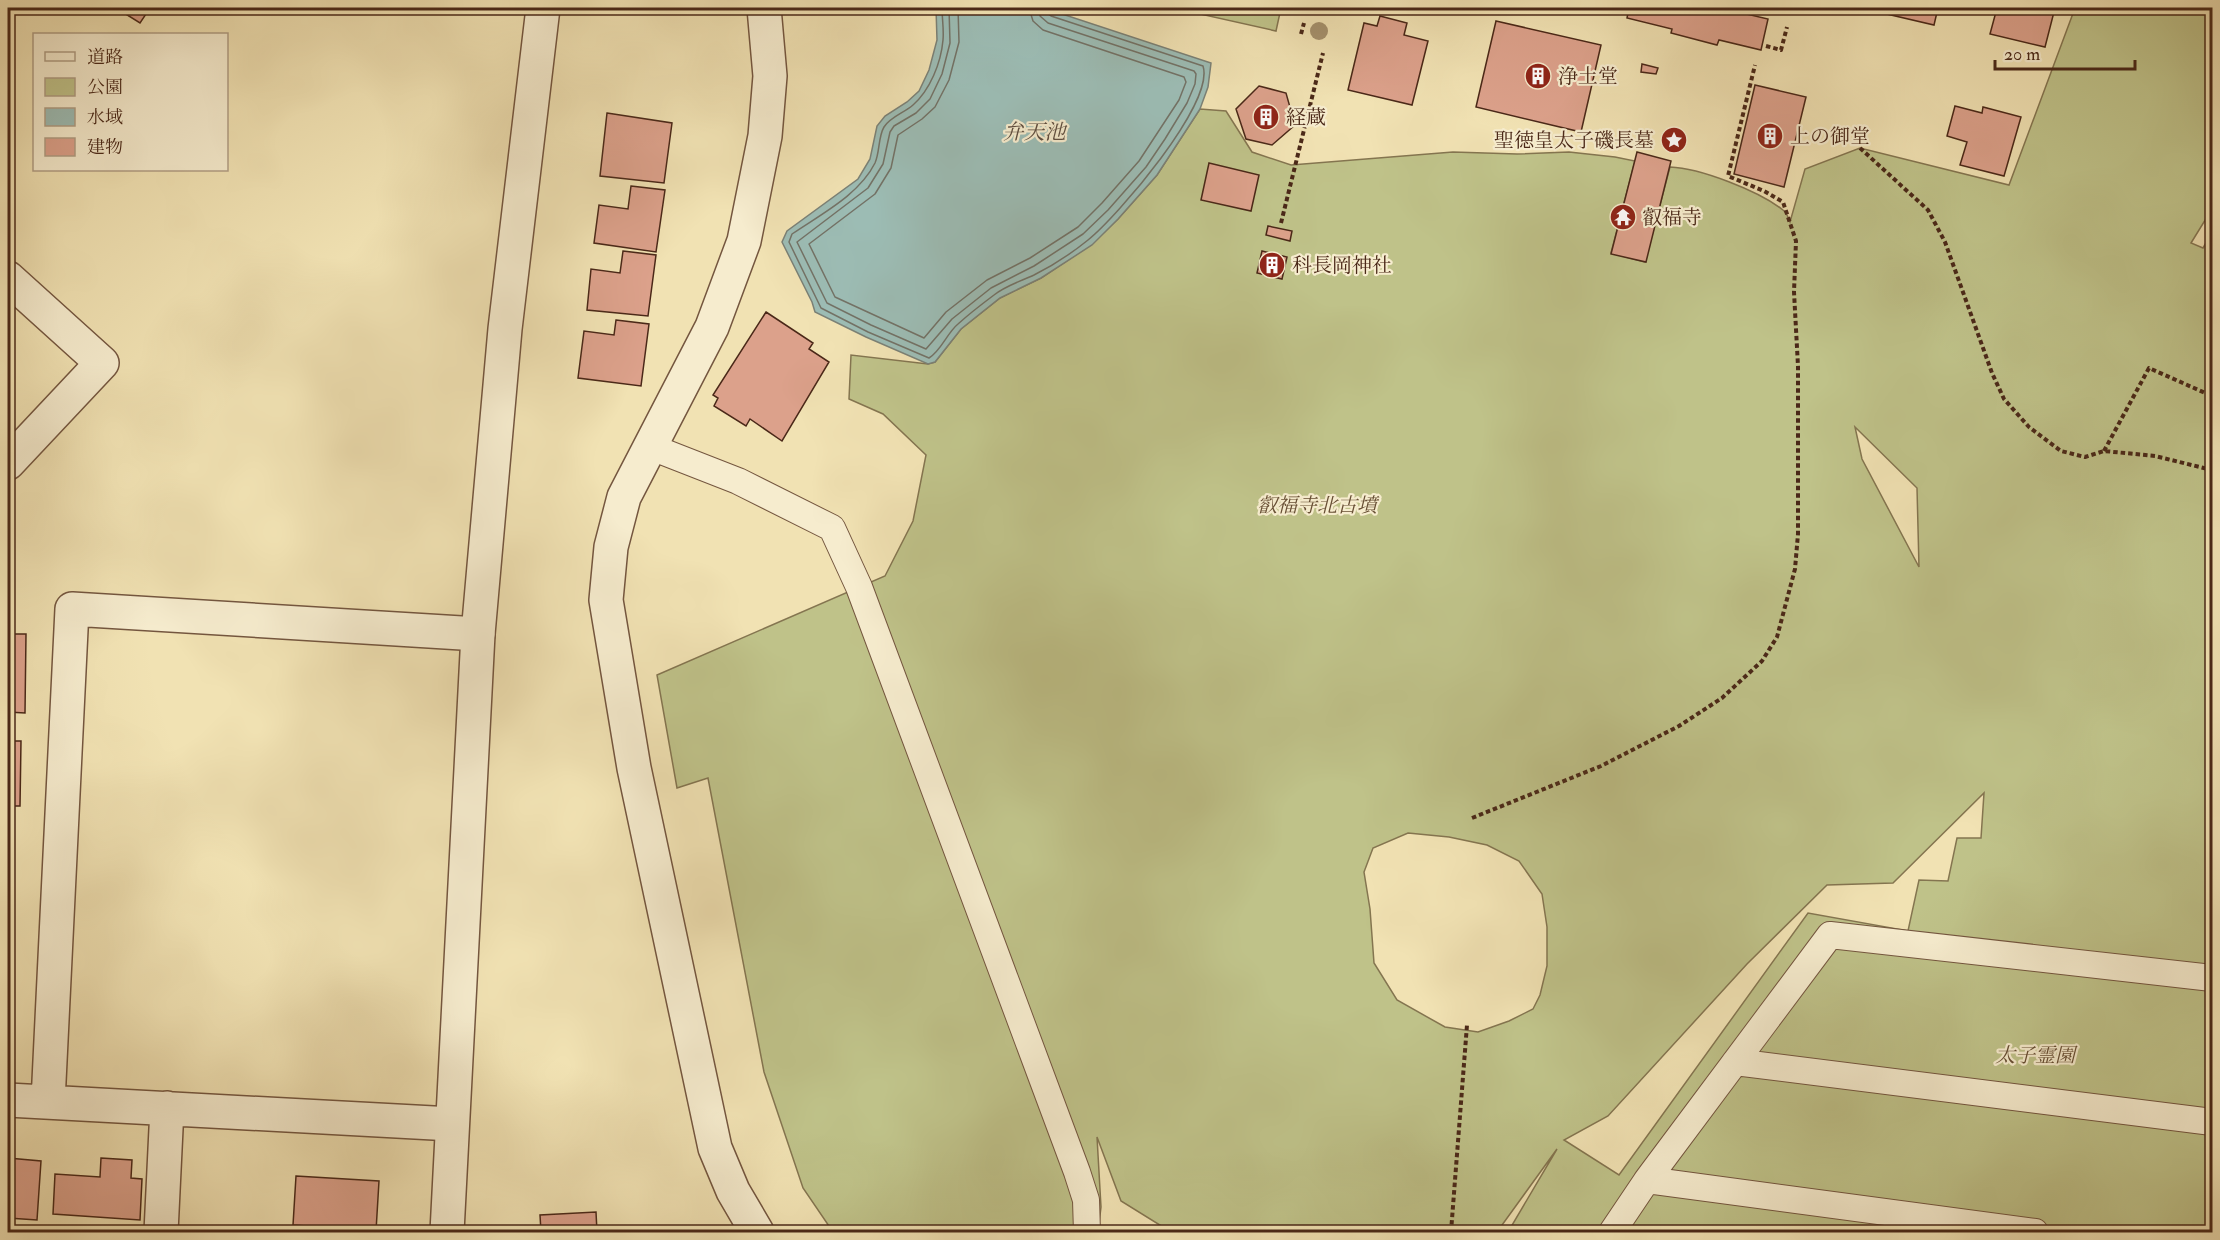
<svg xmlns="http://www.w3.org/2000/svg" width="2220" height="1240" font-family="'IM FELL Double Pica','Noto Serif JP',serif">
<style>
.green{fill:#bfc289;stroke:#847550;stroke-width:1.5;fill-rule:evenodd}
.water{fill:#9cbcb4;stroke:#7b8176;stroke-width:1.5}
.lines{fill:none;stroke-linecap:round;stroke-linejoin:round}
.shore{stroke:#737266;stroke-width:1.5}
.building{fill:#dca18b;stroke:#4a2818;stroke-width:1.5}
.service-casing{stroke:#74563f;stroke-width:28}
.minor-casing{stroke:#74563f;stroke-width:36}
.tertiary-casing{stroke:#74563f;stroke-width:36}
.path{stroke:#4a2818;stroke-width:4;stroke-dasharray:4.5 3;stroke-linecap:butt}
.service{stroke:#f6ecce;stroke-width:26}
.minor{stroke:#f6ecce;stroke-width:33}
.tertiary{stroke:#f6ecce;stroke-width:33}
.tree{fill:#a5916d}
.labels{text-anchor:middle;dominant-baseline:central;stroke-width:4.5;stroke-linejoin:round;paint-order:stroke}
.poi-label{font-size:20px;fill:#4a2818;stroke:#f6ecce;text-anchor:start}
.park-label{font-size:20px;font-style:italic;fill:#674e34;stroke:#f6ecce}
.water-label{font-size:21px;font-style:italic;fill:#5e4d3f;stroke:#f6ecce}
</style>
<rect width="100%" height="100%" fill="#f1e2b3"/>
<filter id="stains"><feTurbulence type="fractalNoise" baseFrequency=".00333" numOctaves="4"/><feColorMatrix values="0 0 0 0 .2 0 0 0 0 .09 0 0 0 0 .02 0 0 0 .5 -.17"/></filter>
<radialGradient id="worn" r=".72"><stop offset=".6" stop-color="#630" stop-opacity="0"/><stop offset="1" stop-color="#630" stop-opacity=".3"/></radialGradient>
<path class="green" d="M 1191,8 L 1281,8 L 1276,31 L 1191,12 Z
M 2075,8 L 2212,8 L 2212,209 L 2191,243 L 2203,248 L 2210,236 L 2212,237 L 2212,1232 L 1508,1232 L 1557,1149 L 1497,1232 L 1171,1232 L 1121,1201 L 1097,1137 L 1101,1207 L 1098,1232 L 833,1232 L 803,1188 L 764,1072 L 708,778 L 677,788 L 657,675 L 885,576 L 913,521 L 926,455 L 883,414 L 849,399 L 851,355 L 928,364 L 935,362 L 961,329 L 1000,298 L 1041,278 L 1092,244 L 1118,219 L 1157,175 L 1200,109 L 1226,111 L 1252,152 L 1291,165 L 1453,152 L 1517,154 L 1569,152 L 1615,157 L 1635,161 L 1611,253 L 1645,262 L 1670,167 C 1700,168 1759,191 1783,210 C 1787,213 1788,217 1790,222 L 1805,169 L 1860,148 L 2009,185 ZM 1855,427 L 1917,488 L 1919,567 L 1862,459 ZM 1984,793 L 1981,838 L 1957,838 L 1948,881 L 1919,880 L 1908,931 L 1808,913 L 1619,1175 L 1564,1140 L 1608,1116 L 1747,964 L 1827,885 L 1893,883 ZM 1408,833 L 1449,837 L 1487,845 L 1519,861 L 1542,894 L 1547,927 L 1547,966 L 1540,995 L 1533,1009 L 1509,1021 L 1478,1032 L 1445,1027 L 1397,1000 L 1374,963 L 1370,909 L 1364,872 L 1373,848 Z"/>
<path class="water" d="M 936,8 L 1044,8 L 1211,63 L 1208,87 L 1200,109 L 1157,175 L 1118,219 L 1092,245 L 1041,278 L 1000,298 L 961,329 L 935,362 L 928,364 L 866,337 L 815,312 L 812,302 L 782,242 L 787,231 L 858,179 L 870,159 L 877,126 L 885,116 L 907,102 L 919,91 L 929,70 L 937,40 Z"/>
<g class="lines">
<path class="shore" d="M 942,8 C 942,18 944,29 943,40 C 941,63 930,90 913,105 C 904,113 890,117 884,127 C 878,137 880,152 875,163 C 859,195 821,214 792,234 L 789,242 L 821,308 L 868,332 L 929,358 C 941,351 947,333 958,324 C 969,314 982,304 994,295 C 1005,286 1021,281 1034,275 C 1052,266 1072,253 1088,240 C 1117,217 1215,103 1203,66 L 1051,16 L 1047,13 L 1046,8
M 949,8 L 950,43 L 942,74 L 930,99 L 916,113 L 894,126 L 890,132 L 883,164 L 868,188 L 797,242 L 827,303 L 871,325 L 926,349 L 952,319 L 991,288 L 1034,266 L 1083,234 L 1108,210 L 1146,167 L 1165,139 L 1187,103 L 1195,84 L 1196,74 L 1194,71 L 1048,23 L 1040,16 L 1039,8
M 958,8 L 959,42 L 949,80 L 935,107 L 922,119 L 898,135 L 891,168 L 875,194 L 809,244 L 835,297 L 924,338 L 946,312 L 987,280 L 1030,258 L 1078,227 L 1102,203 L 1139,161 L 1179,100 L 1186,82 L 1184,77 L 1043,30 L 1033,21 L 1029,8"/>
</g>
<path class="building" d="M 116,8 L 150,8 L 140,23 Z
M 1629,8 L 1721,8 L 1768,19 L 1761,50 L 1719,40 L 1717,45 L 1671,33 L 1672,29 L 1627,18 Z
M 1861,8 L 1938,8 L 1934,25 Z
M 1997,8 L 2055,8 L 2045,47 L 1990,34 Z
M 1380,16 L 1407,23 L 1404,35 L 1428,41 L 1412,105 L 1348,90 L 1364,23 L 1377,26 Z
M 1496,21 L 1601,45 L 1581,132 L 1476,107 Z
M 1642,64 L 1658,68 L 1656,74 L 1641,72 Z
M 1755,85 L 1806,97 L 1784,187 L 1734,174 Z
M 1259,86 L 1286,93 L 1295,125 L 1272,145 L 1246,139 L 1236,109 Z
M 1955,106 L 1982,113 L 1983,107 L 2021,117 L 2004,176 L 1960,165 L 1967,142 L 1947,136 Z
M 607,113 L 672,123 L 664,183 L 600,176 Z
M 1637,152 L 1671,161 L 1646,262 L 1611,254 Z
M 1209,163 L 1259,175 L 1251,211 L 1201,200 Z
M 631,186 L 665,190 L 656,252 L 594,243 L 599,205 L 628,209 Z
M 1268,226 L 1292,231 L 1290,241 L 1266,235 Z
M 623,251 L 656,255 L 648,316 L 587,310 L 591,269 L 620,273 Z
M 1262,251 L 1287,257 L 1282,279 L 1257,273 Z
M 766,312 L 813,343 L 809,349 L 829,362 L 782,441 L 750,419 L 746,426 L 714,406 L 718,398 L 713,395 Z
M 616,320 L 649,324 L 641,386 L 578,378 L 584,331 L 614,335 Z
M 8,634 L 26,634 L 25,713 L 8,712 Z
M 8,741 L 21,741 L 20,806 L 8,806 Z
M 8,836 L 14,836 L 13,899 L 8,898 Z
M 8,940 L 13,940 L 13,981 L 8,981 Z
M 8,1158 L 41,1161 L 37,1220 L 8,1218 Z
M 101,1158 L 132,1160 L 131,1178 L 142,1179 L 140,1220 L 53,1214 L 55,1174 L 100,1177 Z
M 296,1176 L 379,1181 L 376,1231 L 293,1225 Z
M 596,1212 L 597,1232 L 541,1232 L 540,1215 Z"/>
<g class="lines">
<defs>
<path id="service" d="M 651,447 L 738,481 L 832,528 L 859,587 L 1077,1172 L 1086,1200 L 1087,1232
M 1735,1062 L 2212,1122
M 1647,1180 L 2035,1232
M 1612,1232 L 1647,1180 L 1830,935 L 2212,978"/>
<path id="minor" d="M 8,278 L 102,363 L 8,463
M 8,1100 L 452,1124
M 48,1102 L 72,609 L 478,634
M 161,1232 L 167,1108
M 757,1232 L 733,1191 L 715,1148 L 634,768 L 606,600 L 611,547 L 624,497 L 712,327 L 744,241 L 765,136 L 770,76 L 764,8"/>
<path id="tertiary" d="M 447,1232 L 478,634 L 505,329 L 543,8"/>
</defs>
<use href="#service" class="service-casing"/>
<use href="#minor" class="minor-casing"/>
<use href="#tertiary" class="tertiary-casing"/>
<path class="path" d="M 1301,34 L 1304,23
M 1766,46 L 1781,50 L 1787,27
M 1860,148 L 1928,210 L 1945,242 L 1992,373 L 2004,399 L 2029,427 L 2061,451 L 2085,457 L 2104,451 L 2155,456 L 2212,470
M 1281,223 L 1323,53
M 2104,451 L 2149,368 L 2212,396
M 1472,818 L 1601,766 L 1679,726 L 1722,698 L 1762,661 L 1777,637 L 1795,569 L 1798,534 L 1798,366 L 1794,292 L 1796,241 L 1783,202 L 1764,191 L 1728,176 L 1755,65
M 1123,1228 L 1146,1232
M 1451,1232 L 1467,1025"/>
<use href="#service" class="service"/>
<use href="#minor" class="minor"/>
<use href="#tertiary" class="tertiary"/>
</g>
<circle class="tree" cx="1319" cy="31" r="9"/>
<defs>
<symbol id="building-disc" viewBox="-11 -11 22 22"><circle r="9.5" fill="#8f2418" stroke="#f6ecce"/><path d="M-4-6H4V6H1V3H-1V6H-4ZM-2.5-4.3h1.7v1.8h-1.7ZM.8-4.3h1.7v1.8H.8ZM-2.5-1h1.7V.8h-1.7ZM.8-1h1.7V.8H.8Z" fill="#fff"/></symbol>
<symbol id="sight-disc" viewBox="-11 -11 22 22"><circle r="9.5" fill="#8f2418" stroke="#f6ecce"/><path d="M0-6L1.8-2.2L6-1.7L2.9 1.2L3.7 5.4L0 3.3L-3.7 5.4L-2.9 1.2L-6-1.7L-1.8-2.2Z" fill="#fff"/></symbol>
<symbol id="temple-disc" viewBox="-11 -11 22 22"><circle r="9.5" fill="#8f2418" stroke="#f6ecce"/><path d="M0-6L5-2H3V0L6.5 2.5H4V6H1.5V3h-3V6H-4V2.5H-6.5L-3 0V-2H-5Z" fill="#fff"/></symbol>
</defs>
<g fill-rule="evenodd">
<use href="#building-disc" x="1523" y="61" width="30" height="30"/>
<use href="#building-disc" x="1251" y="102" width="30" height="30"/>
<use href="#building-disc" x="1755" y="121" width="30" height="30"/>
<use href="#sight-disc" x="1659" y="125" width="30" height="30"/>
<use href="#temple-disc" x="1608" y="202" width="30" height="30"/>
<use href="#building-disc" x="1257" y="250" width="30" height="30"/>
</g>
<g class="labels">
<g class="poi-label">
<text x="1558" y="76">浄土堂</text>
<text x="1286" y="117">経蔵</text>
<text x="1790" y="136">上の御堂</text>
<text x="1654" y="140" text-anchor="end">聖徳皇太子磯長墓</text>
<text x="1642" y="217">叡福寺</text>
<text x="1292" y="265">科長岡神社</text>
</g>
<g class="park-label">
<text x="1317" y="505">叡福寺北古墳</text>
<text x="2035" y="1055">太子霊園</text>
</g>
<g class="water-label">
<text x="1034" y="132">弁天池</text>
</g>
</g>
<rect width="2220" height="1240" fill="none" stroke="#f1e2b3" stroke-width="30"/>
<rect x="9" y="9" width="2202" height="1222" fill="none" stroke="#4a2818" stroke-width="3"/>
<rect x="15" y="15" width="2190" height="1210" fill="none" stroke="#4a2818" stroke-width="1.5"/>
<rect x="33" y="33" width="195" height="138" fill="#f6ecce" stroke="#b19e85" stroke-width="1.5"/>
<rect x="45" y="52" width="30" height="9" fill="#f6ecce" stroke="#b19e85" stroke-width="1.5"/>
<text x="87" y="63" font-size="18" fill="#4a2818">道路</text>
<rect x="45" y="78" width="30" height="18" fill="#bfc289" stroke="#b19e85" stroke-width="1.5"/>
<text x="87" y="93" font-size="18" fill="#4a2818">公園</text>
<rect x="45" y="108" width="30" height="18" fill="#9cbcb4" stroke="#b19e85" stroke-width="1.5"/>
<text x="87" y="123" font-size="18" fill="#4a2818">水域</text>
<rect x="45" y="138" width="30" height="18" fill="#dca18b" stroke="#b19e85" stroke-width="1.5"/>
<text x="87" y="153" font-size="18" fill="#4a2818">建物</text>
<path d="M1995 60v9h140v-9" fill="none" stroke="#4a2818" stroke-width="3"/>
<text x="2004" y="60" font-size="18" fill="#4a2818" stroke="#f6ecce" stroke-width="4.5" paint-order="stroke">20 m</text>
<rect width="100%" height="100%" filter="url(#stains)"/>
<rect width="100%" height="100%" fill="url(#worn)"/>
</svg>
